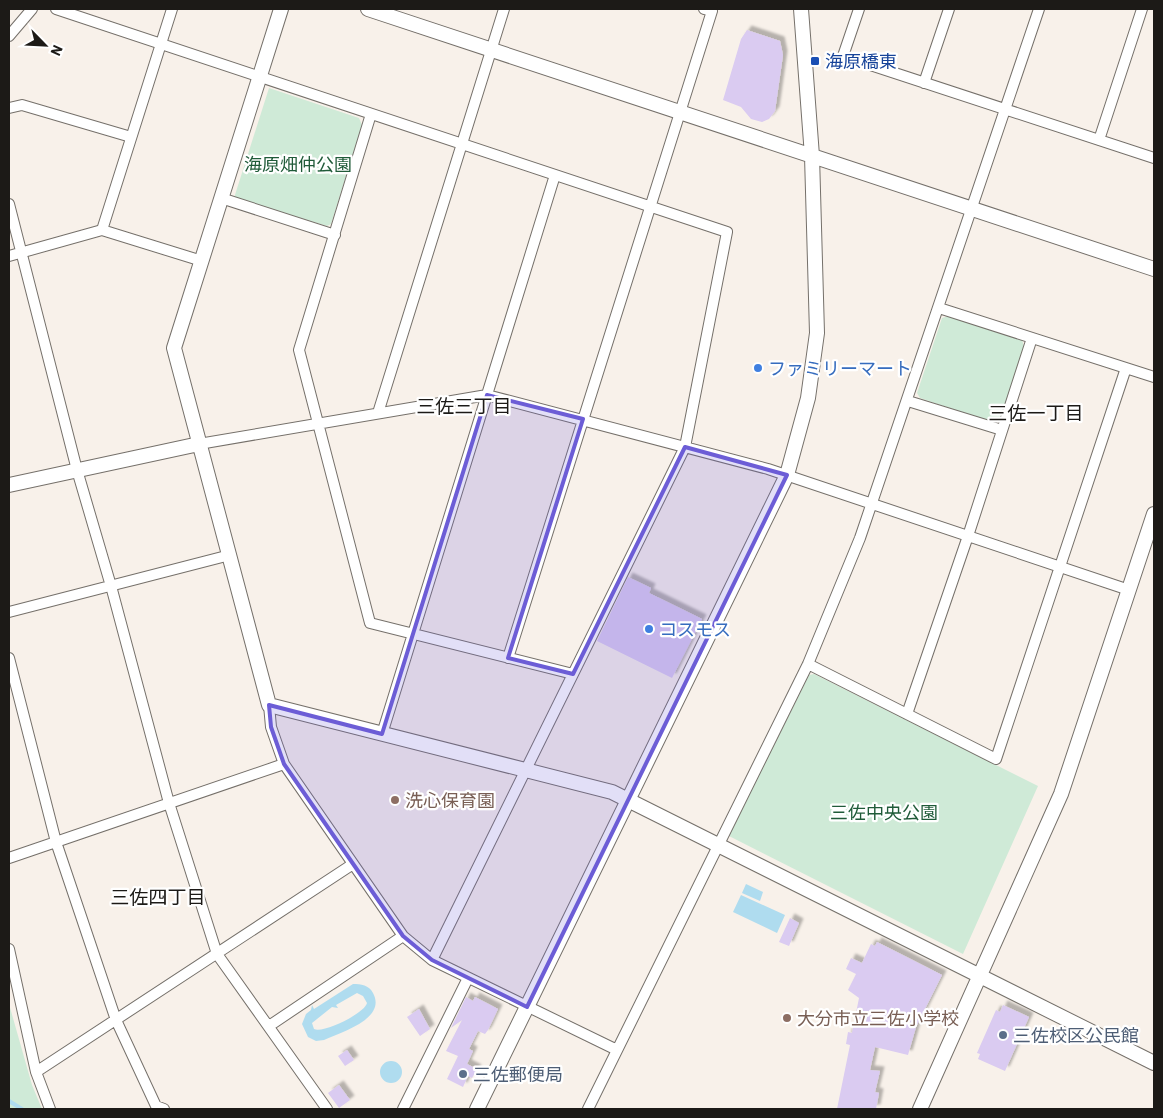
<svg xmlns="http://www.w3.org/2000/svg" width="1163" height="1118" font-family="'IBM Plex Sans','Noto Sans JP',sans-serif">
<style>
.green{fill:#cfead7}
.water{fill:#afdcef;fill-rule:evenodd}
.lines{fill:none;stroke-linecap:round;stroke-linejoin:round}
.stream{stroke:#afdcef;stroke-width:4}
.building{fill:#dacbf1;filter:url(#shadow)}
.street-casing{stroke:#75706a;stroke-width:12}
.secondary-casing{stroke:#75706a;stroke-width:16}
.street{stroke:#fff;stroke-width:10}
.secondary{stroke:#fff;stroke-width:14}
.marked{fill:#6c5dd6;fill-opacity:0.2;stroke:#6c5dd6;stroke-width:4;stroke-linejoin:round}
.transit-dot{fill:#1a4fb4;stroke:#fff;stroke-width:2}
.shop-dot{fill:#3f7fe0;stroke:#fff;stroke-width:2}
.education-dot{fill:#8d6e63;stroke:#fff;stroke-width:2}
.service-dot{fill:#5c6f8a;stroke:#fff;stroke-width:2}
.labels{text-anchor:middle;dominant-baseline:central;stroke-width:4.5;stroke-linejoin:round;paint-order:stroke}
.transit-label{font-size:18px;fill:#164399;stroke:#fff;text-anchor:start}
.park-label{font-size:18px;fill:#205b39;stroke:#fff}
.shop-label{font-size:18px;fill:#366cbe;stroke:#fff;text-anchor:start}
.education-label{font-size:18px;fill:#785e54;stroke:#fff;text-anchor:start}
.service-label{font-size:18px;fill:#4e5e75;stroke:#fff;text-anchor:start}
.neighbourhood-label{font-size:19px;fill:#1c1a17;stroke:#fff}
</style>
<defs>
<filter id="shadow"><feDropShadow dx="4.5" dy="-4.5" stdDeviation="1" flood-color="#0004"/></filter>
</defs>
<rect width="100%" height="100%" fill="#f8f1ea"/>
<path class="green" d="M 269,88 L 359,118 L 362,125 L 331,224 L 327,226 L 234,198 Z
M 949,316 L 1022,340 L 1024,346 L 1000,421 L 993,423 L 920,398 L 917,393 L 942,318 Z
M 814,674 L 1038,786 L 963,954 L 729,836 L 809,675 Z
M 9,1004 L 32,1085 L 42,1109 L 9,1109 Z"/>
<path class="water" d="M 746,884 L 763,892 L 760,901 L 742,893 Z
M 741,895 L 785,915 L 777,933 L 733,912 Z
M 353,984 C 361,984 369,985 373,993 C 387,1019 341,1032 324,1040 L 316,1041 L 308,1037 L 302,1024 L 306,1014 L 311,1010 L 312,1005 L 314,1009 ZM 357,993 L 363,996 L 367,1003 C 365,1013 323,1034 314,1029 L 312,1023 L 332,1007 L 338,1008 L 336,1005 Z
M380 1072a11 11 0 1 1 22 0a11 11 0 1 1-22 0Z"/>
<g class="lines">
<path class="stream" d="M 9,1101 L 22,1109"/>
</g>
<path class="building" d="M 747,30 L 780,41 L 783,55 L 775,111 L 769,119 L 762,122 L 751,119 L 741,107 L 723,100 L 741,39 Z
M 628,577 L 651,588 L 649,593 L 702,619 L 672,678 L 597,641 Z
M 790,918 L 799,923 L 789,946 L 779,942 Z
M 877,942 L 942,975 L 916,1027 L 908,1055 L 875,1047 L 870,1070 L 880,1071 L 875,1092 L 879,1093 L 876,1109 L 837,1109 L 850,1045 L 846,1044 L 848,1032 L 852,1033 L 859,998 L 848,990 L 856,974 L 846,969 L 851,958 L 862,963 L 871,944 L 875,946 Z
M 466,997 L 473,1001 L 475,997 L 498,1009 L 488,1030 L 485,1034 L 478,1031 L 469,1049 L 473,1051 L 467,1064 L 477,1069 L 472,1078 L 468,1076 L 463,1087 L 447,1079 L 458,1056 L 446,1051 L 462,1020 L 451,1028 Z
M 1003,1005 L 1029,1017 L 1005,1071 L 978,1059 L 980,1054 L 977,1053 L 996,1010 L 1000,1012 Z
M 419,1009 L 430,1029 L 420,1036 L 407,1017 Z
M 347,1050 L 354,1060 L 345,1066 L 338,1056 Z
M 339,1085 L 350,1100 L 339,1108 L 328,1093 Z"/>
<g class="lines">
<defs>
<path id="street" d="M 56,9 L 727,232 L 685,447 L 432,960
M 859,9 L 843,56 L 1154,158
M 9,36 L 32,9
M 924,83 L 949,9
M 9,108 L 22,105 L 131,137
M 371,114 L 299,350 L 370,623 L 573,674
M 1099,140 L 1142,9
M 221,198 L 335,235
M 9,204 L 77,470 L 111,586 L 169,803 L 217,954 L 327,1109
M 102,230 L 172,9
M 9,256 L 102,230 L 202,261
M 939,308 L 1154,377
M 908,401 L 1002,430
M 378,413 L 504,9
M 199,444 L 487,395 L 768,469 L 1129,590
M 9,612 L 230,555
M 9,658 L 56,842 L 116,1020 L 156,1106 L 164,1109
M 508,658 L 712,11 L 704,9
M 808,664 L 996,759 L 1126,368
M 269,705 L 271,727 L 284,764 L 403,936 L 432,960 L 617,1050
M 907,714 L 968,536 L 1032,338
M 382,734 L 555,175
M 9,858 L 284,764
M 9,949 L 36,1072 L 50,1109
M 269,1026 L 403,936
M 36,1072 L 353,864
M 403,1109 L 468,978
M 588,1109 L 808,664 L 860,538 L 1039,9"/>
<path id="secondary" d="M 281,9 L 174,348 L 269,705 L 612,792 L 1154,1063
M 368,9 L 1154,269
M 9,485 L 199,444
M 477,1109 L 787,475 L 808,398 L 817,333 L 812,156 L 801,9
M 920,1109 L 1061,794 L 1154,514"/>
</defs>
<use href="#street" class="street-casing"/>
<use href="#secondary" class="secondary-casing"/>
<use href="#street" class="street"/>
<use href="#secondary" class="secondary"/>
</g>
<path class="marked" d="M 487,395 L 583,419 L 508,658 L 573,674 L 685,447 L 787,475 L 527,1007 L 432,960 L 403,936 L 284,764 L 271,727 L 269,705 L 382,734 Z"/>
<rect class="transit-dot" x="810" y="56" width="10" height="10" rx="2.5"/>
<g class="shop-dot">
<circle cx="758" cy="368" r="5"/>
<circle cx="649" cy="629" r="5"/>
</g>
<g class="education-dot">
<circle cx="395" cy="800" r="5"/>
<circle cx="787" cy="1018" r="5"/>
</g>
<g class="service-dot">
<circle cx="1003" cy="1035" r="5"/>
<circle cx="463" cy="1074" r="5"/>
</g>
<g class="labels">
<g class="transit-label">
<text x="825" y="61">海原橋東</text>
</g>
<g class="park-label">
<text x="298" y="164">海原畑仲公園</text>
<text x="884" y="812">三佐中央公園</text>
</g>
<g class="shop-label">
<text x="768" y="368">ファミリーマート</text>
<text x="659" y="629">コスモス</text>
</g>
<g class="education-label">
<text x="405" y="800">洗心保育園</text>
<text x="797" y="1018">大分市立三佐小学校</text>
</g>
<g class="service-label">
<text x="1013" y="1035">三佐校区公民館</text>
<text x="473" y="1074">三佐郵便局</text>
</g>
<g class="neighbourhood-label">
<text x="464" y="406">三佐三丁目</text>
<text x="1036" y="413">三佐一丁目</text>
<text x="158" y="897">三佐四丁目</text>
</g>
</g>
<rect width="1163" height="1118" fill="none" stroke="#1c1a17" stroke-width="20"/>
<g transform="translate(45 45) rotate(114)" stroke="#ffffff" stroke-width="4" paint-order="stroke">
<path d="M0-4L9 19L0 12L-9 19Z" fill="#1c1a17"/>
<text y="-8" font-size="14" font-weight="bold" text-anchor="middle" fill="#1c1a17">N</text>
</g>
</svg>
